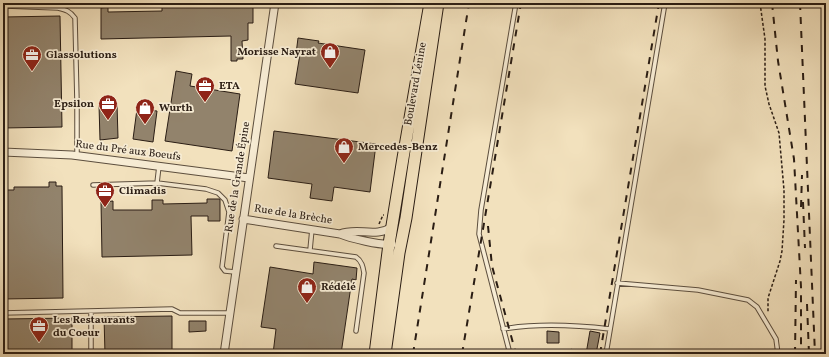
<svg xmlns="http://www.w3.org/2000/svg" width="829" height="357" font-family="Vollkorn,serif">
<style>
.building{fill:#92836c;stroke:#2a1d14}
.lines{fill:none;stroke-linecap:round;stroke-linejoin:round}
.service-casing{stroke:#5c4e3e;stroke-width:5.5}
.minor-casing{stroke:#5c4e3e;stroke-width:9}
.primary-casing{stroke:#2a1d14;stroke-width:13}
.path{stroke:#2a1d14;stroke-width:1.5;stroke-dasharray:3 2;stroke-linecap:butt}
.service{stroke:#f7ecd4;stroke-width:3.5}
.minor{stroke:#f7ecd4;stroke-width:7}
.primary{stroke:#f2e1bd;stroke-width:11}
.rail{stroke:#2a1d14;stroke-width:2;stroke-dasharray:7 7;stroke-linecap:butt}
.labels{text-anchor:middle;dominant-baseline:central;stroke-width:3.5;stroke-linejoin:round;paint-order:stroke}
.poi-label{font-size:11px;font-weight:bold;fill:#2a1d14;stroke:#f7ecd4;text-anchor:start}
.street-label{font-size:11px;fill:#2a1d14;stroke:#f7ecd4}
</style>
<rect width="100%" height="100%" fill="#f2e1bd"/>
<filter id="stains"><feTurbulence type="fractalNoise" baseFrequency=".005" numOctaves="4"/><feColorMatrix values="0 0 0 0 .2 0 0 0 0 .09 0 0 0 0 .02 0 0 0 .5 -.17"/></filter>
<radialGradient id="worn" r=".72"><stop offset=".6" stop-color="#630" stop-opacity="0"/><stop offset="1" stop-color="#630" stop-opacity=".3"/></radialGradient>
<path class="building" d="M 230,3 L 253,3 L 253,23 L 248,23 L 248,40 L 242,41 L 243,59 L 237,59 L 237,61 L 231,61 L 231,36 L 101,39 L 101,8 L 108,7 L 108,12 L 162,11 L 162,6 L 230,5 Z
M 60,16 L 62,127 L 3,128 L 3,17 Z
M 298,38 L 319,41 L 318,43 L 365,50 L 358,93 L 295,84 L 300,54 L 296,54 Z
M 176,71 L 192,74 L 190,86 L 240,94 L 232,151 L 165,141 Z
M 117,104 L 118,138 L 100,140 L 99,105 Z
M 137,109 L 157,111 L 153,142 L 133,139 Z
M 274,131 L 376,144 L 370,192 L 334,187 L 332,201 L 310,198 L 312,184 L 268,178 Z
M 49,182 L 56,182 L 56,186 L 62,186 L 63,298 L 3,299 L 3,190 L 14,190 L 14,187 L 49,187 Z
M 207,199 L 220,199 L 220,221 L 208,221 L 208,216 L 191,216 L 192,255 L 102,257 L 101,202 L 113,201 L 113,210 L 152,210 L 152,200 L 163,200 L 163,204 L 207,203 Z
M 314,262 L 357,268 L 356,280 L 352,279 L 341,354 L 273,354 L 276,329 L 261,327 L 270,267 L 313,274 Z
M 172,316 L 172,354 L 105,354 L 104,317 Z
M 72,318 L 72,354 L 5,354 L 4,319 Z
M 189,321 L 206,321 L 206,331 L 189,332 Z
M 547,331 L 559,332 L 559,343 L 547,343 Z
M 590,331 L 600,333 L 596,354 L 586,354 Z"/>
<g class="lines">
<defs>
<path id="service" d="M 6,6 L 58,8 C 66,10 70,11 75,18 L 77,102 L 77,155
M 157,183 L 159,166
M 93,185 L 157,183 L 206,189 L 218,193 L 225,200 L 229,212 L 222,267 L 225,271 L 235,272
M 276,246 L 356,257 C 362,261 363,267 364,273 L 356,331
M 310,250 L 312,229
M 617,283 L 698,290 L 748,300 L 757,307 L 776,339 L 778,354
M 91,311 L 91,354
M 3,313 L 172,309 L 180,313 L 229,313
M 503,329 C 538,323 575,325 610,329
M 510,354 L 479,234 L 481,210 L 516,3
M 606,354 L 665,3"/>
<path id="minor" d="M 3,152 L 72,155 L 249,178
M 243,219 L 340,234 C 349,238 382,246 392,244
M 340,234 C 357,227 376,238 392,227
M 224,354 L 275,3"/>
<path id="primary" d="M 375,354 L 389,244 L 403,158 L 430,3
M 385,354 L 399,253 L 406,218 L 438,3"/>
</defs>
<use href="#service" class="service-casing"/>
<use href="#minor" class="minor-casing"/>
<use href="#primary" class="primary-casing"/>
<path class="path" d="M 760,3 L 765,39 L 765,86 L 769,104 L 779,133 L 784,190 L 784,220 L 782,251 L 780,261 L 768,298 L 768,313
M 379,224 L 383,215 L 384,215"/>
<use href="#service" class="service"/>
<use href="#minor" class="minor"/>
<use href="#primary" class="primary"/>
<path class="rail" d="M 772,3 L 778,61 L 794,159 L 801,287 L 801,354
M 800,3 L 815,354
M 803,202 L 805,248
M 801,207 L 802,175
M 488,226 L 492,266 L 516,354
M 807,304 L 809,354
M 571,349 L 572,354
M 413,354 L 469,3
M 462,354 L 521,3
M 600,354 L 659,3
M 795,354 L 796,280"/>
</g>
<defs>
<symbol id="shop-pin" viewBox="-11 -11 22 30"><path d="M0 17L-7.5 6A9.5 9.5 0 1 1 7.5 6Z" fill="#8f2418" stroke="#f7ecd4"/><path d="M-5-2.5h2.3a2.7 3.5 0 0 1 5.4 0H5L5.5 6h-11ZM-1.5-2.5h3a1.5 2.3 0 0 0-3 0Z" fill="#fff"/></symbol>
<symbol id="office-pin" viewBox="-11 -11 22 30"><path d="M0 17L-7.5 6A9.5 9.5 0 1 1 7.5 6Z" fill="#8f2418" stroke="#f7ecd4"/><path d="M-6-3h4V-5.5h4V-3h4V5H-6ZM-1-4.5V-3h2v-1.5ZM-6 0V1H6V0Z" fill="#fff"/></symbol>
</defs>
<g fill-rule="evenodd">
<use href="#shop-pin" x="319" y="41" width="22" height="30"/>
<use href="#office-pin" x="21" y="44" width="22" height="30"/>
<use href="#office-pin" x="194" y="75" width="22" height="30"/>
<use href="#office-pin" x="97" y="93" width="22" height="30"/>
<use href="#shop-pin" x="134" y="97" width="22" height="30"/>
<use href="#shop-pin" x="333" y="136" width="22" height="30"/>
<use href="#office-pin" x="94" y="180" width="22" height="30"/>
<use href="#shop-pin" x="296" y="276" width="22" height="30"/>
<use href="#office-pin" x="28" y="315" width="22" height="30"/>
</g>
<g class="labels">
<g class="poi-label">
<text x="316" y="52" text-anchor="end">Morisse Nayrat</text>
<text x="46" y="55">Glassolutions</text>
<text x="219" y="86">ETA</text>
<text x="94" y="104" text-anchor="end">Epsilon</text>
<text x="159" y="108">Wurth</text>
<text x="358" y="147">Mercedes-Benz</text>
<text x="119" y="191">Climadis</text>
<text x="321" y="287">Rédélé</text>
<text x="53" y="320">Les Restaurants<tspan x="53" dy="13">du Coeur</tspan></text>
</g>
<g class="street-label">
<text transform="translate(416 84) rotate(-80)">Boulevard Lénine</text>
<text transform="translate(128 151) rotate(7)">Rue du Pré aux Boeufs</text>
<text transform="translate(238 177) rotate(-81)">Rue de la Grande Épine</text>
<text transform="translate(293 215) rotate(9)">Rue de la Brèche</text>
</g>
</g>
<rect width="829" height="357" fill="none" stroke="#f2e1bd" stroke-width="16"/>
<rect x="4" y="4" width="821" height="349" fill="none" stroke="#2a1d14" stroke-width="2"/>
<rect x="8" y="8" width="813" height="341" fill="none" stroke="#2a1d14"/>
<rect width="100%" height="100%" filter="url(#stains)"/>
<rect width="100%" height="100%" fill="url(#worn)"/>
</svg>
